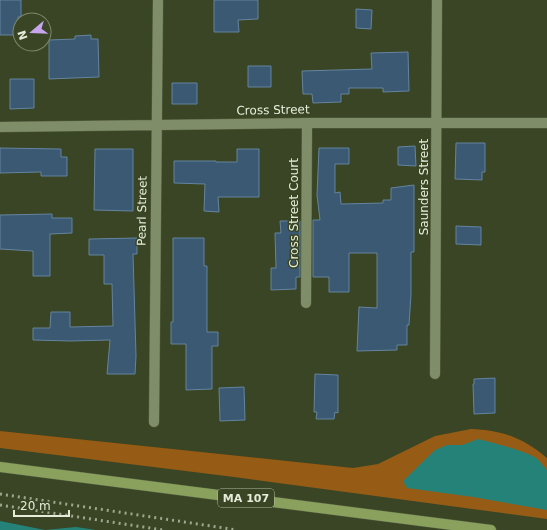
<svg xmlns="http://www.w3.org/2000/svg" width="547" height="530" font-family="'DejaVu Sans',sans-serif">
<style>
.green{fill:#965b14}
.water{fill:#258278}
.building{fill:#3b5972;stroke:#65849f}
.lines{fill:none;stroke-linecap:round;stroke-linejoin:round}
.minor-casing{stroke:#586144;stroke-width:11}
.major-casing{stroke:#586144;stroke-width:11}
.minor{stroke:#7f8d68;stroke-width:10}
.major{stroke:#8aa15e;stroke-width:10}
.rail{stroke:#9ea78e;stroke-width:3;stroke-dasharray:2 4;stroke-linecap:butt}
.labels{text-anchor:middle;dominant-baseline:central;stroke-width:3;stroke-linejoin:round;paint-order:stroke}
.shield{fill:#394524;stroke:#b1bba3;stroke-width:1}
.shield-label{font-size:11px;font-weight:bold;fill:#e5edd9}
.street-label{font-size:12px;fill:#e5edd9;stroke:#394524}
</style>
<rect width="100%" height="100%" fill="#394524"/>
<path class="green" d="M 471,429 C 502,430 523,438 547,458 L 547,519 L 234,477 L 0,448 L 0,431 L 353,468 L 378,464 L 435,436 Z"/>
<path class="water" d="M 478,439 C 491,442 525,451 536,458 C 540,461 543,466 547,470 L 547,510 L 473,497 L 407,488 L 403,481 L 435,450 L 447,445 L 462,445 Z
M 0,521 L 45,530 L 76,527 L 96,530 L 0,530 Z"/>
<path class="building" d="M 0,0 L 21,0 L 21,17 L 18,17 L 18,35 L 0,35 Z
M 214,0 L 258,0 L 258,19 L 238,20 L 239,32 L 214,32 Z
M 356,9 L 372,10 L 371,29 L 356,28 Z
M 91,35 L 91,39 L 98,39 L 99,77 L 49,79 L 49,40 L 75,39 L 75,36 Z
M 408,52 L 409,91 L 383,92 L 383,88 L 349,88 L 349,94 L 341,94 L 341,102 L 313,103 L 312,94 L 303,94 L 302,71 L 372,69 L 371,53 Z
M 248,66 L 271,66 L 271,87 L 248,87 Z
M 10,79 L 34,79 L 34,108 L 10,109 Z
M 172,83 L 197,83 L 197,104 L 172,104 Z
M 456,143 L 485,143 L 485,172 L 482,172 L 482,180 L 455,179 Z
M 415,146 L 416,166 L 398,165 L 398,147 Z
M 0,148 L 61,149 L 61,157 L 67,157 L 67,176 L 41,176 L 41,172 L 0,173 Z
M 319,148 L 349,148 L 349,164 L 335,164 L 335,193 L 340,192 L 341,204 L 383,203 L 383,200 L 391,200 L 391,188 L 414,185 L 414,252 L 411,252 L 411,294 L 409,325 L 407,325 L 407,345 L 397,345 L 397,350 L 357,351 L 359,307 L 377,308 L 377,253 L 349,253 L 349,292 L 329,292 L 329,277 L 313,277 L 313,220 L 320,220 L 317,195 Z
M 95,149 L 133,149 L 133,211 L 94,210 Z
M 237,149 L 259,149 L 259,197 L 218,197 L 219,212 L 204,211 L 205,184 L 174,183 L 174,161 L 216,161 L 216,162 L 237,162 Z
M 52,214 L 52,218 L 72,218 L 72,233 L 50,234 L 50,276 L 33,276 L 33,251 L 0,249 L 0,215 Z
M 280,221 L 300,221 L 300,277 L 296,277 L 296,289 L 271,290 L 271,268 L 276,268 L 275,233 L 281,233 Z
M 456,226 L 481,227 L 481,245 L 456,244 Z
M 137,238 L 137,254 L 133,254 L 136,356 L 135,374 L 107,374 L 110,340 L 70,341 L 33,340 L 33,328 L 50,328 L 51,312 L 70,312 L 70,327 L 113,326 L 112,284 L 104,284 L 104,255 L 89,255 L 89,239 Z
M 173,238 L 204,238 L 204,266 L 207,266 L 207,332 L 218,332 L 218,346 L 212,346 L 212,389 L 186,390 L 186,344 L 171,344 L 171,322 L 173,322 Z
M 315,374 L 338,375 L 338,413 L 335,412 L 334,419 L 316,419 L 317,412 L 314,412 Z
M 495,378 L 495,413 L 474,414 L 473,384 L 474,384 L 474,379 Z
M 244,387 L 245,420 L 220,421 L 219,388 Z"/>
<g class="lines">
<defs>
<path id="minor" d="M 0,127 L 307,123 L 547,123
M 306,303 L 307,123
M 435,374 L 437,0
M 154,422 L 158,0"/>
<path id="major" d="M 0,467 L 491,530"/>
</defs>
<use href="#minor" class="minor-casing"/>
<use href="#major" class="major-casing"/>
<use href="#minor" class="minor"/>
<use href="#major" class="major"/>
<path class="rail" d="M 0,494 L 237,530
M 0,505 L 163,530"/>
</g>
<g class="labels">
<rect class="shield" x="218" y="489" width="56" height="18" rx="3"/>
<g class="shield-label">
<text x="246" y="498">MA 107</text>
</g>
<g class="street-label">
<text transform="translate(273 110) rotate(-1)">Cross Street</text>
<text transform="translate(424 187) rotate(-90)">Saunders Street</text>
<text transform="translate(142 211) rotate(-89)">Pearl Street</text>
<text transform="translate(294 213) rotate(-90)">Cross Street Court</text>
</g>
</g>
<g transform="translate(32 32) rotate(251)"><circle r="19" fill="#394524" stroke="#7e886c"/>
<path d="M0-3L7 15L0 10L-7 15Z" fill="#c7a6ef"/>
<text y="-6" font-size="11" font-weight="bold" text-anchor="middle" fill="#e5edd9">N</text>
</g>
<path d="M14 510v6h55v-6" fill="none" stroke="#e5edd9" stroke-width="2"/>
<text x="20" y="510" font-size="12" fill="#e5edd9" stroke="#394524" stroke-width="3" paint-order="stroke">20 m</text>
</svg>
